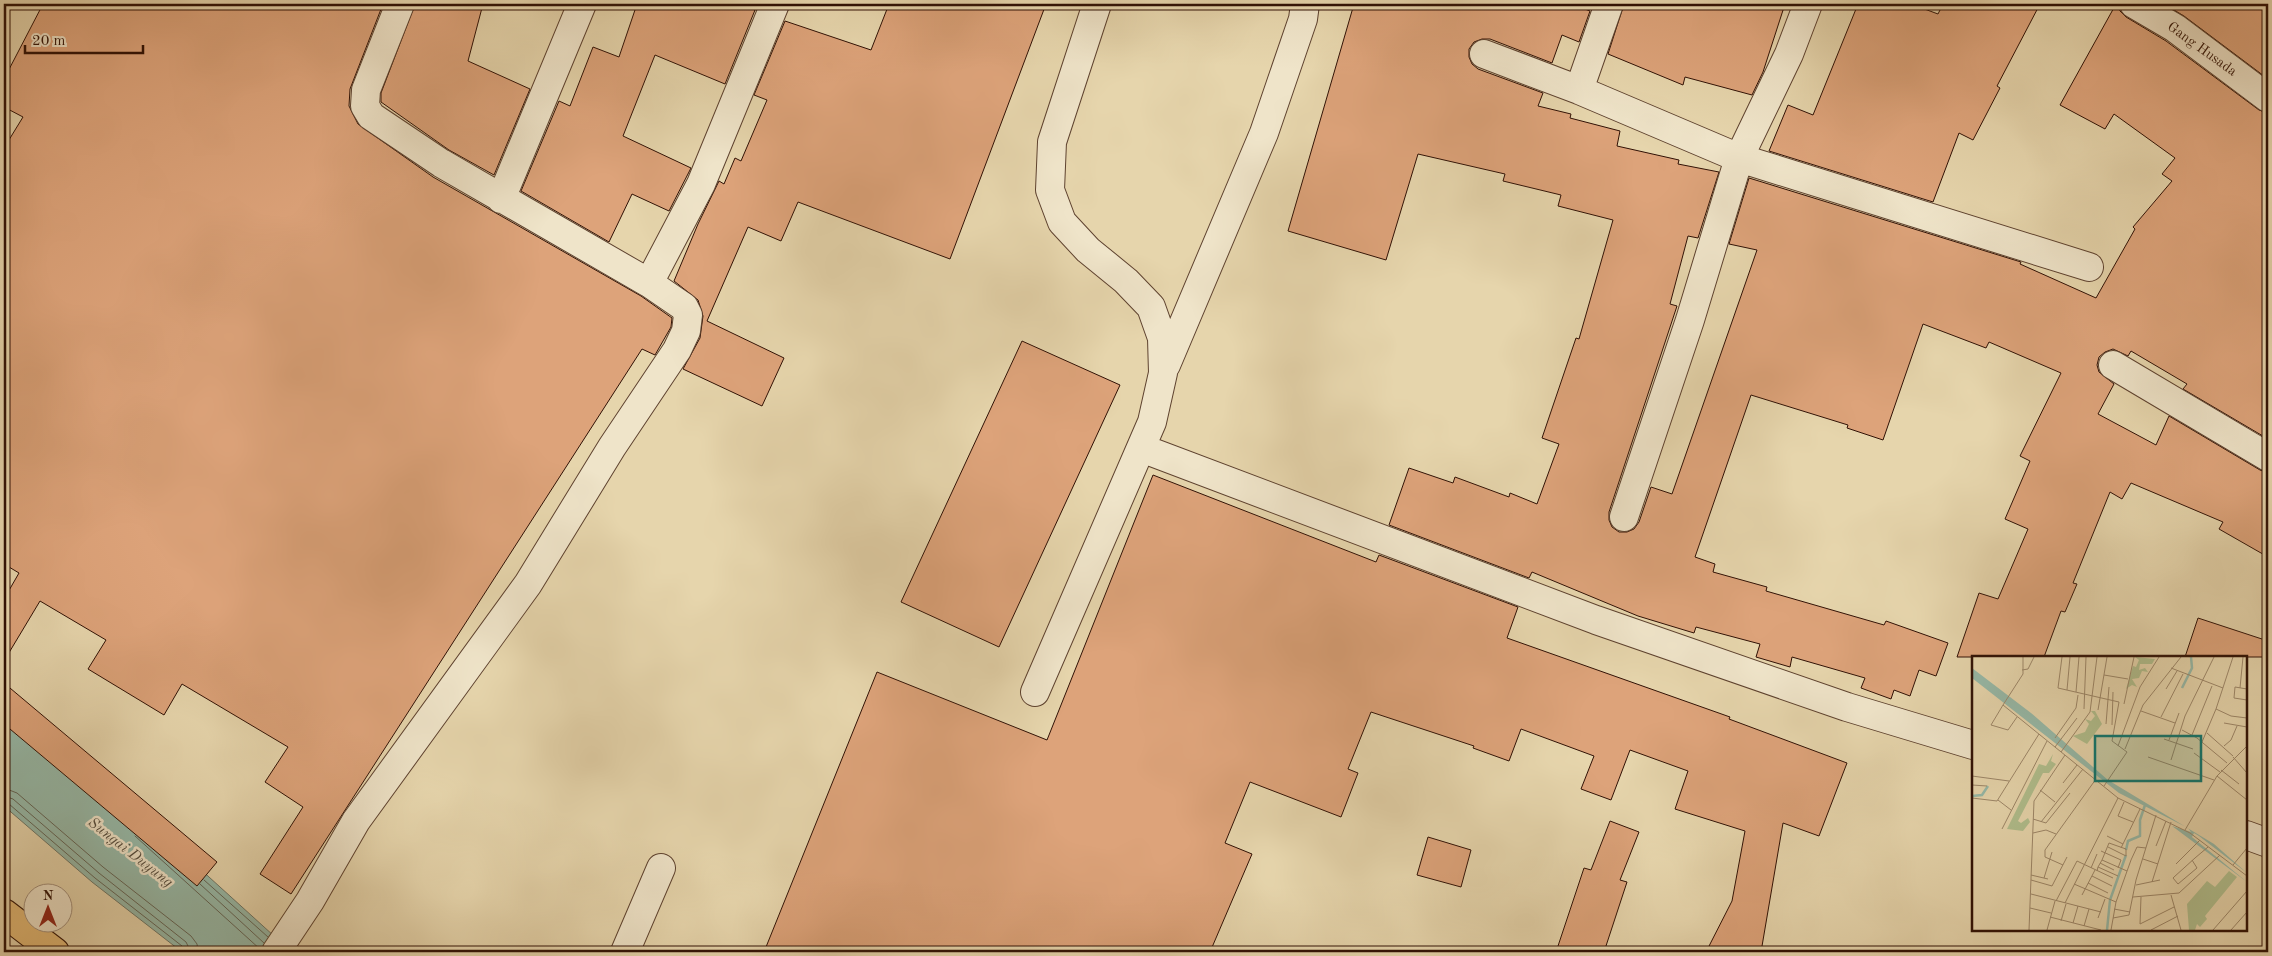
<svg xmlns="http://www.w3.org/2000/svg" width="2272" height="956" font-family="'Old Standard TT',serif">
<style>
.water{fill:#96b9a8;stroke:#6d7667}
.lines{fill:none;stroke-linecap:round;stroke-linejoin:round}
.shore{stroke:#636556;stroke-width:1}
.building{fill:#dda37a;stroke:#301105}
.minor-casing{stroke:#5e422f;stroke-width:30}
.major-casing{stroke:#301105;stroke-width:30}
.minor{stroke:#efe4c9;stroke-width:28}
.major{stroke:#e3ba76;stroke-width:28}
.labels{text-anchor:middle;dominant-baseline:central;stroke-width:5;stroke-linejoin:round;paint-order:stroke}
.street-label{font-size:14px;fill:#301105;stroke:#efe4c9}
.water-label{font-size:15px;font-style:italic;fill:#544c3e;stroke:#efe4c9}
.inset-river{fill:none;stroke:#96b9a8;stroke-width:2.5}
.inset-road{fill:none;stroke:#9d8769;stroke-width:1}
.view{fill:#0f766e;fill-opacity:0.15;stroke:#0f766e;stroke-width:2.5}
.inset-edge{fill:none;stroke:#301105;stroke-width:2.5}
</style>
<rect width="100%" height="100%" fill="#e6d5ac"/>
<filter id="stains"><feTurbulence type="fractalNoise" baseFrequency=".004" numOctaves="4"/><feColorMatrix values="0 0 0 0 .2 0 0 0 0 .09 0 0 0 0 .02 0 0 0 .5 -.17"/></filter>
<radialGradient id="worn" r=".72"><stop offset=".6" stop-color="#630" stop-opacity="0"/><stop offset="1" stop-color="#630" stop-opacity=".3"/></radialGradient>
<path class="water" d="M 4,691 L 274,936 L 300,952 L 182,952 L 92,882 L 4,806 Z"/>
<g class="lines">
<path class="shore" d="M 4,788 L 17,793 L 103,867 L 191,936 L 197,944 L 198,952
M 4,796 L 13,799 L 99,873 L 186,942 L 191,952
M 4,802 L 9,804 L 95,878 L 182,946 L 184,952
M 135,836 L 261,950
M 204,880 L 268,937
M 200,884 L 264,943"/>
</g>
<path class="building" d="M 43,4 L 383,4 L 350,89 L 349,106 L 358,124 L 433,177 L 641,296 L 672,318 L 671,327 L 655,355 L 642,349 L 291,894 L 260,874 L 303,807 L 265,782 L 288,747 L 182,684 L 164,715 L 88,669 L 106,640 L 40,601 L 4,661 L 4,599 L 19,573 L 4,564 L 4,148 L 23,117 L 4,107 L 4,79 Z
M 415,4 L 483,4 L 468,61 L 530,89 L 494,175 L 449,150 L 381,102 L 381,93 Z
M 637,4 L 736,4 L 755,10 L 725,84 L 655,55 L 623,136 L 691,168 L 669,211 L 632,194 L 609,242 L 521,191 L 559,101 L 570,106 L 593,47 L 619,57 Z
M 889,4 L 1046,4 L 950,259 L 798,202 L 781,241 L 748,227 L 707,321 L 784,358 L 762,406 L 683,369 L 700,338 L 703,316 L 698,300 L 674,281 L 698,224 L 719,181 L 724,184 L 735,158 L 741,161 L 767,100 L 754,95 L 785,21 L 871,50 Z
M 1354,4 L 1572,4 L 1590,11 L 1579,42 L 1562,35 L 1552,63 L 1490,39 L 1482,39 L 1474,42 L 1469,49 L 1469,57 L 1472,64 L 1478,69 L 1543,93 L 1538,106 L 1571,114 L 1570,118 L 1620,131 L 1617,146 L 1679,160 L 1678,164 L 1719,172 L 1698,238 L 1688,236 L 1670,304 L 1677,306 L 1609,512 L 1609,520 L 1612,527 L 1619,532 L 1627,532 L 1634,529 L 1639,522 L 1651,487 L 1672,494 L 1757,250 L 1729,244 L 1749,178 L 2021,262 L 2020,264 L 2096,298 L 2135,229 L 2133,227 L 2172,181 L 2162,174 L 2175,158 L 2114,114 L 2105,129 L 2060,105 L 2116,4 L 2118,4 L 2120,11 L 2126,17 L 2166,41 L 2259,110 L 2268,113 L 2268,439 L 2183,389 L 2187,384 L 2131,351 L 2128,356 L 2113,349 L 2105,352 L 2099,357 L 2097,365 L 2099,372 L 2114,384 L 2098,414 L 2156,445 L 2169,416 L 2260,470 L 2268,473 L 2268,557 L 2219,529 L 2223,522 L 2131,483 L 2122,499 L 2110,492 L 2073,583 L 2077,584 L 2065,612 L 2061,611 L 2044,657 L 1957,657 L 1979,593 L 1998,599 L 2028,529 L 2005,519 L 2030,461 L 2020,456 L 2061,373 L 1989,342 L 1986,348 L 1923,324 L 1883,440 L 1847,428 L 1848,425 L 1751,395 L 1695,557 L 1715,564 L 1713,572 L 1767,587 L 1766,591 L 1884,625 L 1886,621 L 1948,643 L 1936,676 L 1919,670 L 1910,696 L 1894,690 L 1891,699 L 1861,688 L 1865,678 L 1792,657 L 1790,667 L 1756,657 L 1760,644 L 1696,627 L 1694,633 L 1638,616 L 1532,572 L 1529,578 L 1389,525 L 1409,468 L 1453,483 L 1455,477 L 1509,497 L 1510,493 L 1537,504 L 1559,444 L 1542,438 L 1576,338 L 1579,339 L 1613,220 L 1558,206 L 1561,195 L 1503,181 L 1505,174 L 1418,154 L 1386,260 L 1288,231 Z
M 1624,4 L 1785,4 L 1763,72 L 1752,95 L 1685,77 L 1683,85 L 1608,54 Z
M 1858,4 L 1911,4 L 1938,14 L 1943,4 L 2040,4 L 1997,86 L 2000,88 L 1973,140 L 1959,133 L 1933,202 L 1769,151 L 1788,105 L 1813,115 Z
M 2164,4 L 2268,4 L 2268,79 L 2184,16 Z
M 1022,341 L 1120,385 L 999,647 L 901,602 Z
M 1153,475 L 1376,562 L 1379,555 L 1518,607 L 1507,638 L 1730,717 L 1729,719 L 1847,763 L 1819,836 L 1783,823 L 1761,952 L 1706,952 L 1732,901 L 1745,831 L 1675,809 L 1688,771 L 1630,750 L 1611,800 L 1581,789 L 1594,756 L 1521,729 L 1509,761 L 1473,748 L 1474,746 L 1371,712 L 1348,769 L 1358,773 L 1341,817 L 1250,782 L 1225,843 L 1252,854 L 1210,952 L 764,952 L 877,672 L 1047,740 Z
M 2198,618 L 2268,641 L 2268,657 L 2185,657 Z
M 4,683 L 217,862 L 197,886 L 4,724 Z
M 1610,821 L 1639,832 L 1620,880 L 1627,882 L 1604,952 L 1556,952 L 1584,868 L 1591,870 Z
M 1428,837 L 1471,850 L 1461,887 L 1417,875 Z"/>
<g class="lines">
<defs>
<path id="minor" d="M 2134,4 L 2175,28 L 2268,98
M 1484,54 L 1579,90 L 1739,158 L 2089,267
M 1579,90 L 1609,4
M 501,199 L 582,4
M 649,283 L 701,184 L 775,4
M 1166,365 L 1264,133 L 1303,19 L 1305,4
M 2113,365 L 2268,457
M 1141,448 L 1596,620 L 1847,707 L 1973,745
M 1624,517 L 1690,320 L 1739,158 L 1789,54 L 1808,4
M 1035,692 L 1152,422 L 1163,373 L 1162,338 L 1151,307 L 1126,281 L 1088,250 L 1062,222 L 1050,190 L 1052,142 L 1097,4
M 2246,835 L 2268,843
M 276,952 L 310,901 L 356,821 L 528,584 L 612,447 L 677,350 L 686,331 L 688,315 L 684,307 L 649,283 L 441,163 L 371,116 L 365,106 L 366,90 L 400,4
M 625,952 L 661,868"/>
<path id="major" d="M 4,913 L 55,952"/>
</defs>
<use href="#minor" class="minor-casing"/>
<use href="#major" class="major-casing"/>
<use href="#minor" class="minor"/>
<use href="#major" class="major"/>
</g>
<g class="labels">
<g class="street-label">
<text transform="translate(2202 49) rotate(36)">Gang Husada</text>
</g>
<g class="water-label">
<text transform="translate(130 853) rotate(38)">Sungai Duyung</text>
</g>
</g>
<g transform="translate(1972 656)">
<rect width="275" height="275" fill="#e6d5ac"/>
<path d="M 163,1 L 183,3 L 180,8 L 168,8 L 167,14 L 173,12 L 176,16 L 170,15 L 167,22 L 160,23 L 165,31 L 160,29 L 154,33 L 161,10 L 164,11 L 167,4 ZM 119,55 L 123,55 L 130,68 L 115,88 L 101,80 L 113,76 L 117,68 L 113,63 L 119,65 L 123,60 ZM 81,98 L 79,105 L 84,108 L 77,117 L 71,117 L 46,165 L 49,167 L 56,162 L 58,166 L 51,175 L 35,173 L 67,108 L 74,110 ZM 257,215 L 265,221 L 233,260 L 235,263 L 228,271 L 225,268 L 223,274 L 217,274 L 215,248 L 235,225 L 243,231 Z" fill="#b0be8d"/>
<path d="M 0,12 L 59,57 L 136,124 L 242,188 L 275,217 L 227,180 L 222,177 L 220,181 L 275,226 L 200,170 L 219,176 L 216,172 L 147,137 L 0,22 Z" fill="#96b9a8"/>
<path class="inset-river" d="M 210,32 L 220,12 L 219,1M 0,140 L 10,139 L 16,130M 154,194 L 156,185 L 168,180 L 168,164 L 173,149M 135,274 L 138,244 L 154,199"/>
<path class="inset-road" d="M 51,1 L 51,18 L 31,49 L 146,142 L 218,177 L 275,220M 90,1 L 86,32 L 147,46 L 140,85 L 155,96 L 132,130M 199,12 L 251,32M 50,14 L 56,13 L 62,1M 132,19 L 156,23M 268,32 L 271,1M 194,33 L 205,15M 275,33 L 263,31 L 262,42 L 275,44M 95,34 L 98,1M 104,36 L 107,1M 152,48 L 162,1M 31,49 L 19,69 L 36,74 L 45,61M 112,53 L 114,1M 244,53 L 259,60 L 275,62M 126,54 L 135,1M 169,55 L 203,67M 189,61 L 211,18M 252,67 L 275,71M 134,68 L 137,31M 140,69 L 141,36M 210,74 L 225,82 L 255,107M 235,77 L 261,100M 220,79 L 240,30M 83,82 L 104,52 L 106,39M 192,83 L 221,93M 197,84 L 207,57M 230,86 L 244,53 L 261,1M 146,90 L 168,31 L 187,1M 252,90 L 259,84 L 265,70M 83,91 L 105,62M 153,93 L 171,49 L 209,1M 89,96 L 118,56 L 125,1M 222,97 L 248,116M 176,101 L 242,124M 261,101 L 275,117M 199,104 L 213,60 L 242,1M 249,114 L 267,128M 0,120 L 37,125M 245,120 L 275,144M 91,127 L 105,109M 0,129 L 15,130M 68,134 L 83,146M 0,142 L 25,145 L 67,78M 26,144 L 39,154M 152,146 L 146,160 L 161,166M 61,163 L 74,167 L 98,137M 69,166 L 111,113M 30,173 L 75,85M 213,174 L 245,120 L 275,90M 61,177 L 74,174 L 84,178M 135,180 L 151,188M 184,190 L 194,165M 149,192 L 168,153M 129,195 L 149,204 L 146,212M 171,203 L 186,208M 130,204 L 155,215M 220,204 L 225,212 L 206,228 L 201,222 L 202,221 L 223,202 L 236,191M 128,207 L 142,214M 204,208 L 228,184M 91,209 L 73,201 L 73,194 L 124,123M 261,209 L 275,192M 126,211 L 146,220M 119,212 L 125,198M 125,215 L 126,211 L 130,204 L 137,187 L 154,193 L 154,200 L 136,191M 59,219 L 76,223M 120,220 L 140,230M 72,222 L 80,196M 59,224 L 80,230 L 95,201M 180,226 L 199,166M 116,227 L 136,237M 102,228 L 144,246M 164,229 L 188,224M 59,238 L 129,256M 110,239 L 123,214M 199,239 L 209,274M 161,241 L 207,237 L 248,199M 169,241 L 168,268 L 202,251M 84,245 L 105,205 L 141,222M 93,247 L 146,142M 58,252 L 79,257M 142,253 L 158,256M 78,261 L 129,274M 126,262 L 133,243M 141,262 L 157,259 L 164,224 L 184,159M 89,265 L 94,248M 101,267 L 106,250M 112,270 L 117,253M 57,274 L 62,145 L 93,99M 75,274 L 83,245M 139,274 L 144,246 L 159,204 L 165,191 L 174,192M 179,274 L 206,260M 241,274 L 275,235M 259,274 L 275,256"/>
<path class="view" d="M 123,80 L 229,80 L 229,125 L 123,125 Z"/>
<rect width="275" height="275" class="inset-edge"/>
</g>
<rect width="2272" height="956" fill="none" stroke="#e6d5ac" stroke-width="20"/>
<rect x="5" y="5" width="2262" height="946" fill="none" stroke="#301105" stroke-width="2.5"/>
<rect x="10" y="10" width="2252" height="936" fill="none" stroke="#301105"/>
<g transform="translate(48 908)"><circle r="24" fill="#efe4c9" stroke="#a3907b"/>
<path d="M0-4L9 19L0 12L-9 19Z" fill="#8f2418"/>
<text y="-8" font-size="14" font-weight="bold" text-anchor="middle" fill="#301105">N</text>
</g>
<path d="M25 45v8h118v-8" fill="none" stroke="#301105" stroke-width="2.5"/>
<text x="32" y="45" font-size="15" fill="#301105" stroke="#efe4c9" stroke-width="4" paint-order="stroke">20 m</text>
<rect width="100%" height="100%" filter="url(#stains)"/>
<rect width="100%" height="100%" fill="url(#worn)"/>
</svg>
